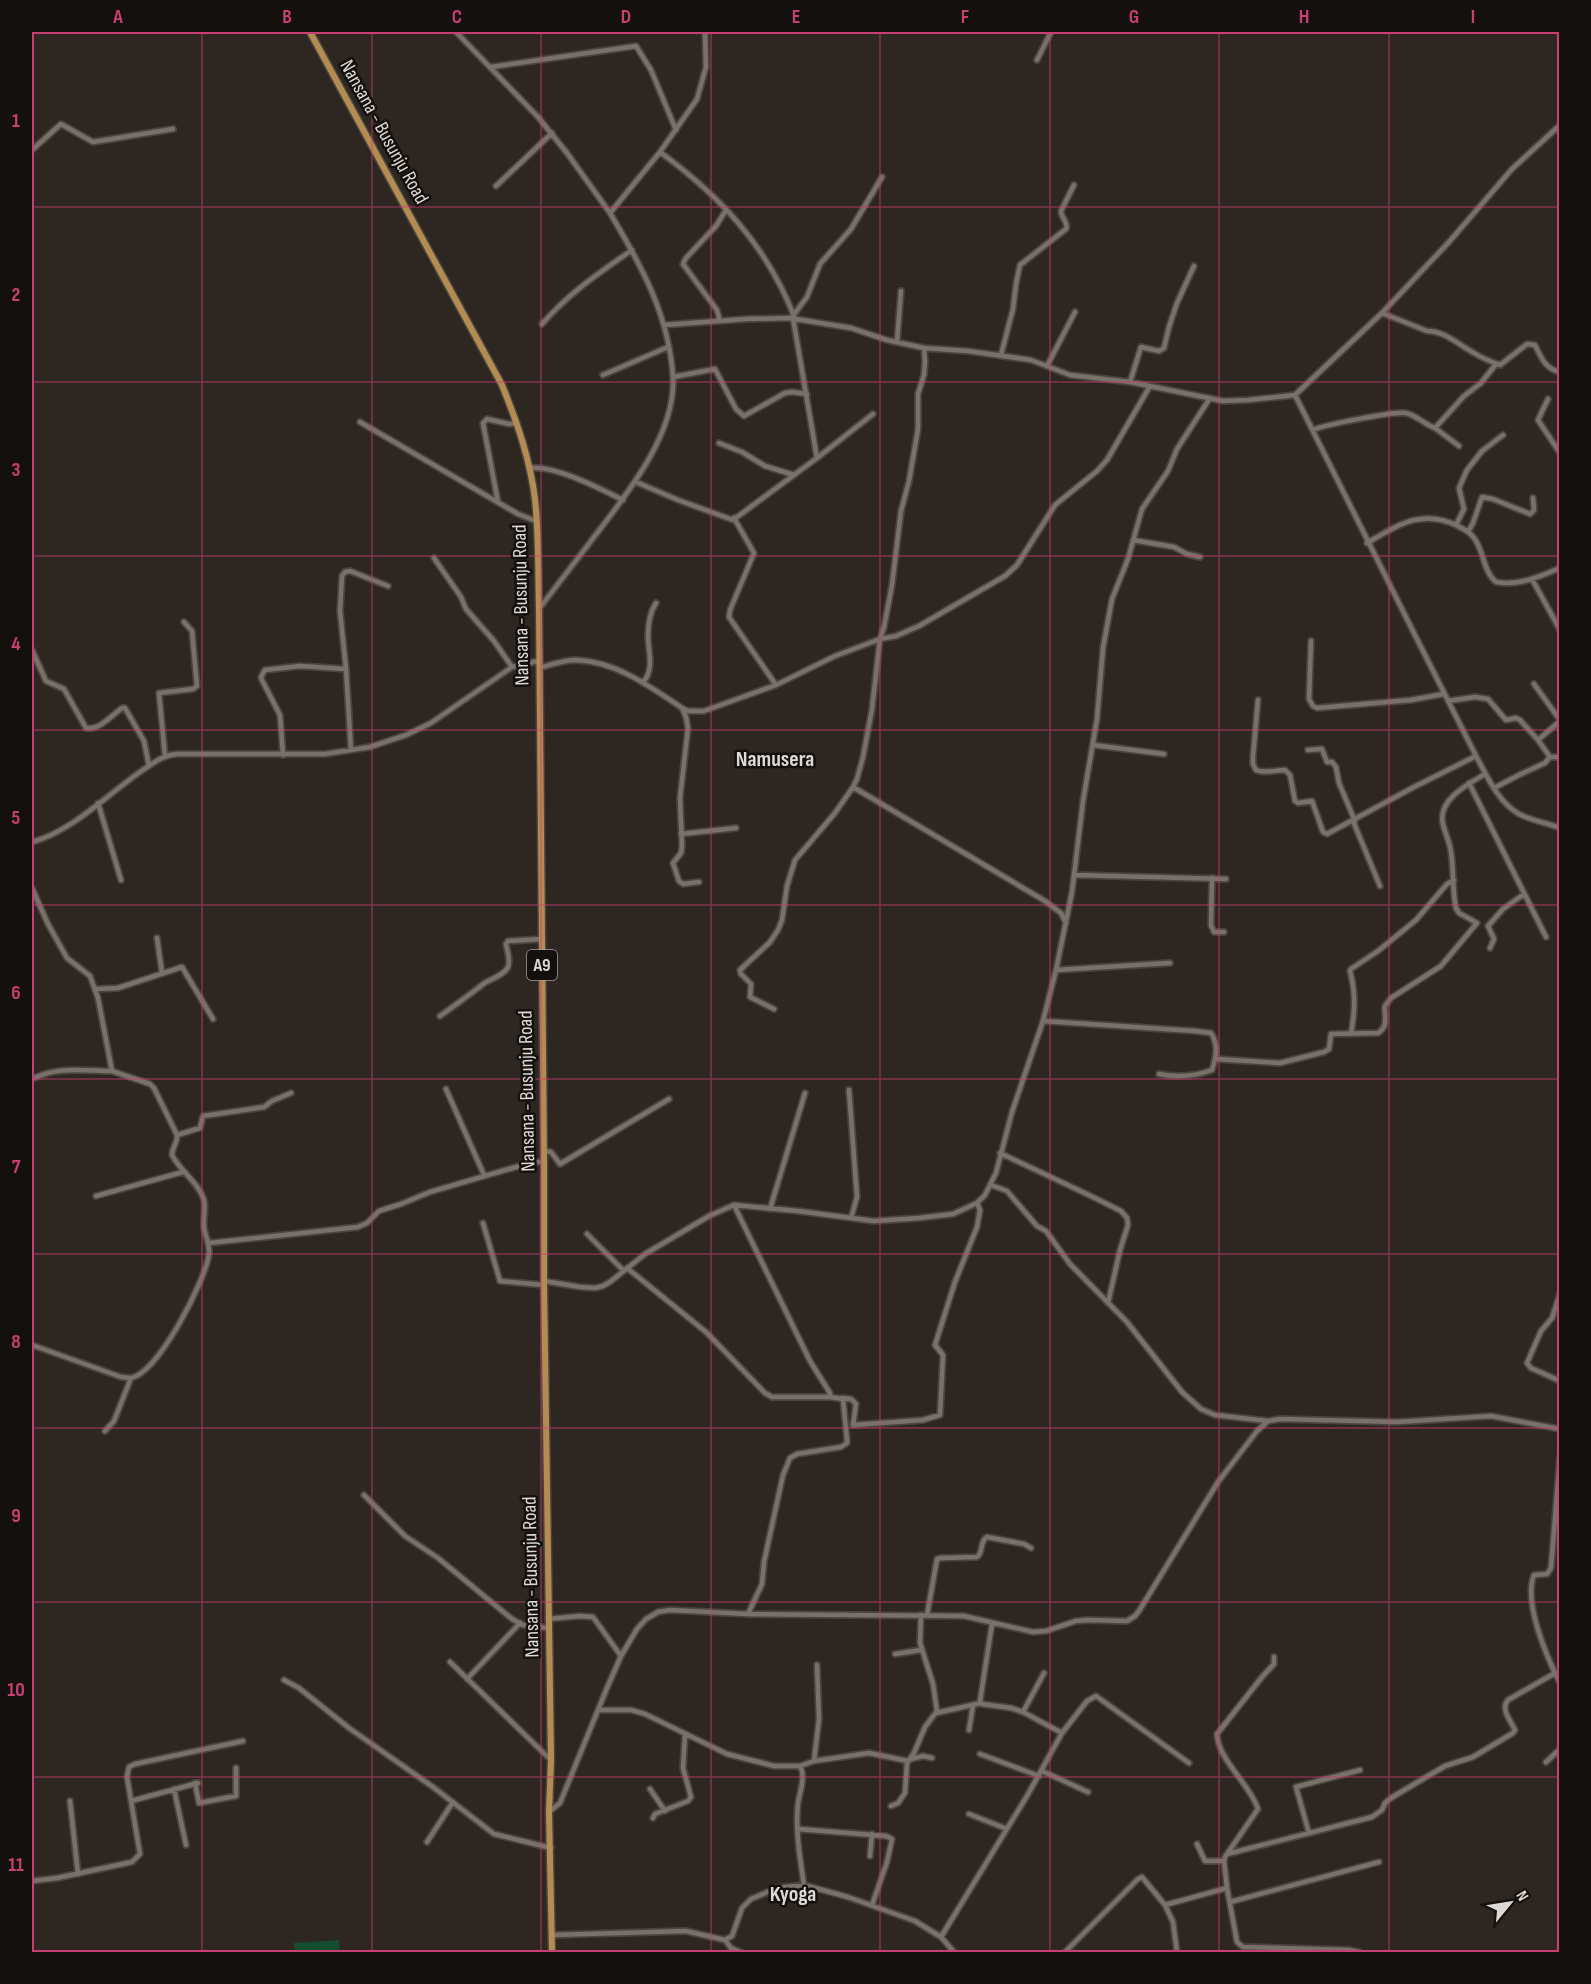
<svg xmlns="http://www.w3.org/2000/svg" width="1591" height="1984" font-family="'Sofia Sans Condensed',sans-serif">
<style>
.green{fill:#144e2e}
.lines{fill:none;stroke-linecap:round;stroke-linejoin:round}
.minor-casing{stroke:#4a443f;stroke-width:8}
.major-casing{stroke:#4a443f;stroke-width:9}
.minor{stroke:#79706a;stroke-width:4.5}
.major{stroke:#b48c51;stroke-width:6}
.grid{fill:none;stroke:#c83f73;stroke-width:1.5;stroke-opacity:0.55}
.labels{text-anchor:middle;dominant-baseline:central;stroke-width:5;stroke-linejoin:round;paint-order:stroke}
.shield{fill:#14100e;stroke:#a19d99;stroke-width:1.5}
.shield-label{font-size:18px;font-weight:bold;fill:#ded9d5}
.street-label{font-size:20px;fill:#ded9d5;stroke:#14100e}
.quarter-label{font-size:22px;font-weight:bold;fill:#ded9d5;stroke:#14100e}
.neatline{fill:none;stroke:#c83f73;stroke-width:2}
.grid-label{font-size:20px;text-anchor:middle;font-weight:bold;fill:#c83f73}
</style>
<rect width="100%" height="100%" fill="#2e2621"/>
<path class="green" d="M 339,1940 L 340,1952 L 295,1952 L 294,1943 Z"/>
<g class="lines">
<defs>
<path id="minor" d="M 456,32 L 538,117 L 567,153 L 610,213
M 1037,60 L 1051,32
M 491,67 L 636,46 L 651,70 L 676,130
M 32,150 L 61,124 L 93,142 L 173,129
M 660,152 C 721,197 766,245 794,316
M 496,186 L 552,133
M 1382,313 L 1427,331 C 1445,331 1459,345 1474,353 C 1480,357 1492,362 1500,365 L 1527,344 L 1535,345 C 1541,357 1545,369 1560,372
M 792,317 L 807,297 L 820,264 L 851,229 L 882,177
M 718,321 L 719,317 L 717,310 L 683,264 L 686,258 L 716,226 L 726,210
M 542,324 C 569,293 599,273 632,250
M 664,325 L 746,319 L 790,318 L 851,328 L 887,340 L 924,348 L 968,351 L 1031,360 L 1070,375 L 1130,382 L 1223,401 L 1248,400 L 1295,395 L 1382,313 L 1449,242 L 1512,169 L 1560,125
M 897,342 L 901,291
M 924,348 L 925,361 L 924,375 L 918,394 L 918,429 L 909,481 L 901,511 L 892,585 L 884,627 L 880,639 L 872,709 L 863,757 L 857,779 L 853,787 L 1045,901 L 1061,913 L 1066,923
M 1001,355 L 1013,309 L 1016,284 L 1020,265 L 1066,229 C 1069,223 1061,218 1061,211 L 1074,185
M 1047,366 L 1075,312
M 603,375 L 668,347
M 673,377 L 715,369 L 736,409 L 744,416 L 785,393 L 792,392 L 807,394
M 1130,382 L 1141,347 L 1159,351 L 1164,348 L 1169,327 L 1177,303 L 1194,266
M 1295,395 C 1355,515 1415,636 1476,756 C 1487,776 1498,802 1519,814 C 1530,820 1547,823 1560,828
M 1548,399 L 1538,420 L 1560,453
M 360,422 L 518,514 L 536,521
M 1435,428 L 1459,446
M 1313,430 C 1323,425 1395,411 1406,413 C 1416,415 1425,425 1435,428 L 1464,396 L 1481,383 L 1496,364
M 719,443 L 742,452 L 765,466 L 794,475
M 817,458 L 873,414
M 529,468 C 555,465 599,488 623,500
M 636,482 L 678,500 L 733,520 L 817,458 L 793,318
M 498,502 L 483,423 L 487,419 L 509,424 L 517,423
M 734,518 L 754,553 L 730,610 L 729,617 L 776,685
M 1456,525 L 1464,509 L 1459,488 L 1467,470 L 1482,451 L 1503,435
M 1468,532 L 1473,523 L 1482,497 L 1493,499 L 1530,514 L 1534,510 L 1533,498
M 1133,540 L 1174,547 L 1187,554 L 1200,557
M 1367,543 C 1398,525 1422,508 1458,526 C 1465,530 1472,533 1476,541 C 1484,554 1484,572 1496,582 C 1519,586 1539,577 1560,568
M 434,558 L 461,597 L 466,609 L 494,641 L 512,667
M 1532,579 L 1560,630
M 539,609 C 557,585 576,561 594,537 C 627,494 676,434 673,377 C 669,315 641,265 610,213 L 660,152 L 697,99 L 706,67 L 705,32
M 1311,641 L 1309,699 L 1313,706 L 1317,708 L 1411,700 L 1444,694
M 32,650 L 46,681 L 64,689 L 86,728 C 99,731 112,715 122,708 L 125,708 L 144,741 L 149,766
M 539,668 C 550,665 563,660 576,660 C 615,661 651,687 682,708 L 688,711 L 704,711 L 776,685 L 835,656 L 880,639 L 896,636 L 919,626 L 1005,576 L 1017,565 L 1055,505 L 1097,471 L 1107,460 L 1150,386
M 643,682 C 655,670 648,650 648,636 C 648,625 650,612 656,603
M 1534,684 L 1560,720
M 1258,700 L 1253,756 L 1253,764 L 1256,770 C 1264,774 1276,770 1285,770 L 1290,775 L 1295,801 L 1298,803 L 1312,801 L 1323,832 L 1327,834 L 1414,787 L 1476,756
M 1448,701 L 1475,697 L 1488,699 L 1506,720 L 1516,718 L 1520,720 L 1538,740
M 682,708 L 686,717 L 688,728 L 680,798 L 682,846 L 681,853 L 673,863 L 679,881 L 683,884 L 699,882
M 1560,721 L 1538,740 L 1550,757 L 1560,757
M 1093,745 L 1164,754
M 351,750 L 346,669 L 340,611 L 342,576 L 345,572 L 350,571 L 388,586
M 1308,750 L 1322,749 L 1327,762 L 1332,762 L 1336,767 L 1339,783 L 1355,821
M 283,755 L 280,715 L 262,680 L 261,677 L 265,670 L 300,666 L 346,669
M 165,756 L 159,693 L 193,689 L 197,686 L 192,631 L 184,622
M 1469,783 L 1546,937
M 1494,788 L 1521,774 L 1545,763 L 1550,757
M 98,803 L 121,880
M 1353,821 L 1380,886
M 681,834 L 736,828
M 32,842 C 71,832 107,795 140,772 C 152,764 162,755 177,754 L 325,754 L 370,747 L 406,735 L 431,723 L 512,667 L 538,661
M 1074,875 L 1226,879
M 1212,878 L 1211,925 L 1214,932 L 1224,932
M 32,888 L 48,924 L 67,958 L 90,976 L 98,998 L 112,1071
M 157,938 L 162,973
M 1490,948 L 1494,939 L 1488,926 L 1503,909 L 1524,894
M 1056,970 L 1170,963
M 96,989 L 118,988 L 182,967 L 213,1019
M 774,1009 L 750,997 L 751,984 L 741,974 L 740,970 L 770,942 L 778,930 L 782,920 L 787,886 L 795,860 L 835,813 L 853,787
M 440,1016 C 454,1006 468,996 482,985 C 489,979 504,976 508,967 C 511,960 507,950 506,944 L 508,941 L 542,939
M 1043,1021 L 1195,1031 L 1211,1033 C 1219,1045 1216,1058 1212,1070 C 1195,1076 1177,1078 1159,1074
M 1351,1034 C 1355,1011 1356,994 1350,971 L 1351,969 L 1378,951 L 1416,920 L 1447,884 L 1454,880
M 1216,1059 L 1280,1063 L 1324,1052 L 1329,1049 L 1331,1034 L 1378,1033 C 1389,1026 1384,1017 1385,1006 L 1391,998 L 1441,966 L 1477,923 L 1459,913 L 1456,908 C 1452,890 1454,870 1451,852 C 1450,842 1445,834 1443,824 C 1437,800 1468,784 1485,774
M 32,1079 C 56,1067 78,1070 105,1071 L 112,1071 L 150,1084 L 154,1088 L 177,1135 C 178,1143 172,1147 172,1155 C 180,1171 199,1183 204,1200 C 206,1208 203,1218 204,1227 C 205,1236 210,1244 209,1254 C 206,1279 158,1375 130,1378 C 128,1378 123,1377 121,1377 L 32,1345
M 446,1089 L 484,1175
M 849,1090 L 857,1197 L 851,1218
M 177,1135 L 200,1128 L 203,1116 L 264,1107 L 272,1101 L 291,1093
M 544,1151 L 551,1152 L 560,1164 L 669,1099
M 1000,1153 L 1093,1197 L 1121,1211 L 1127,1218 L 1128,1225 L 1120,1250 L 1108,1303
M 991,1185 L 1007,1191 L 1037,1226 L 1046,1231 L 1070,1264 L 1127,1322 L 1182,1392 L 1201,1409 L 1215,1415 L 1268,1421
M 96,1196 L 183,1172
M 734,1205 L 810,1361 L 830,1393 L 830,1397 L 843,1399 L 847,1440 L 847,1443 L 841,1447 L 797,1454 L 790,1458 L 783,1475 L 764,1562 L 762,1584 L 748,1614
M 770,1209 L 805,1093
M 483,1223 L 500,1281 L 544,1285
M 587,1234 L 624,1271
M 209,1243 L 358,1227 L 367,1223 L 379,1211 L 401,1204 L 430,1192 L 533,1162 L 544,1162
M 627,1268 L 706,1332 L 765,1393 L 772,1397 L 830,1397
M 544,1281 L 580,1287 L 595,1288 L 603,1286 L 610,1282 L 645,1254 L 709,1216 L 734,1205 L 798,1211 L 874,1221 L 919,1218 L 953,1214 L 977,1203 L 985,1195 L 996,1173 L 1012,1112 L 1043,1021 L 1056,970 L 1072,892 L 1083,801 L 1097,719 L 1103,648 L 1112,599 L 1128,559 L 1142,509 L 1168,471 L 1177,449 L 1210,398
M 1560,1294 L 1552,1318 L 1541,1331 L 1527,1363 L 1531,1368 L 1560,1381
M 842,1398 L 851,1399 L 856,1404 L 853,1425 L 923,1420 L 940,1415 L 943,1355 L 935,1345 L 955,1282 L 977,1227 L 980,1210 L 977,1203
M 105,1431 L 114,1421 L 131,1378
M 1560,1457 L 1551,1568 L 1547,1574 L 1534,1575 C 1523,1602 1547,1658 1560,1683
M 364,1495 L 405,1536 L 438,1558 L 512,1619 L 523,1625 L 548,1628
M 927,1615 L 937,1559 L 941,1558 L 977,1557 C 984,1552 979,1542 987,1537 L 1024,1544 L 1031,1548
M 548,1619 L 580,1616 L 593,1617 L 621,1656
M 895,1654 L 921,1650
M 450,1662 L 551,1760
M 467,1679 L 520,1623
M 284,1680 L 299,1688 L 349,1728 L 433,1787 L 494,1834 L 551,1848
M 598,1710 L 631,1710 L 645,1714 L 727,1754 L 774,1766 L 800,1766 C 806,1776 800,1792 798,1803 C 795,1830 800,1858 804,1885
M 1023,1712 L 1044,1673
M 936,1713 L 981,1703
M 969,1730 L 973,1705
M 1062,1733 L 1087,1701 L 1096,1696 L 1189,1763
M 980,1754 L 1039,1776
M 911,1759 L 923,1756 L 932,1758
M 814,1761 L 819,1719 L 817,1665
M 1546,1762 L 1560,1749
M 800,1766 L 814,1761 L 869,1753 L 908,1761
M 1042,1771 L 1088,1792
M 195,1783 L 199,1803 L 236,1796 L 236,1768
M 174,1789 L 186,1845
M 650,1789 L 665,1811
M 70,1801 L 78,1874
M 131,1801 L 198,1783
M 891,1806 L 898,1803 L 905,1793 L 907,1763 L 914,1753 L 925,1727 L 937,1711 L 933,1684 L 920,1643 L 921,1615
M 549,1812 L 560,1803 L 607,1688 L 621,1656 L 637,1629 L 646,1619 L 658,1612 L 670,1610 L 748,1614 L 964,1616 L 1033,1632 L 1046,1631 L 1076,1621 L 1088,1620 L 1127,1621 L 1135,1616 L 1139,1611 L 1218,1482 L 1257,1431 L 1268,1421 L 1280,1419 L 1397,1422 L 1491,1416 L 1560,1429
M 969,1814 L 1007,1829
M 653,1818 L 655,1814 L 688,1801 L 691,1797 L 683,1768 L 685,1735
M 798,1829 L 886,1836 L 892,1839 L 887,1862 L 872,1905
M 1309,1833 L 1296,1787 L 1360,1770
M 427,1842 L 453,1802
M 1197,1844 L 1205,1861 L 1224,1861
M 1227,1854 L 1372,1817 L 1382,1810 L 1385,1803 L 1391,1798 L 1406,1789 L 1445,1766 L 1473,1757 L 1513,1733 L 1515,1730 C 1511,1721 1500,1709 1508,1700 L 1555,1673
M 870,1856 L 872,1834
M 32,1881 L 57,1878 L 132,1862 L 140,1854 L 127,1777 L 129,1767 L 135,1764 L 243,1741
M 1227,1888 L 1237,1942 L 1243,1947 L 1349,1950 L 1359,1952
M 1230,1902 L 1379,1862
M 1165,1905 L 1173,1922 L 1177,1952
M 552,1935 L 686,1931 L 725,1940 L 732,1936 L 742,1908 L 751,1899 L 777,1888 L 804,1885 L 848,1897 L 915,1921 L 941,1937 L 954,1952
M 941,1937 L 1027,1796 L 1062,1733 L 1023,1712 L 1011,1708 L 982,1704 L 980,1701 L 992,1624
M 725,1940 L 731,1948 L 733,1952
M 731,1948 L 740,1952
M 1065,1952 L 1138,1879 L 1142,1877 L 1165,1905 L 1227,1888 L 1224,1861 L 1225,1857 L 1258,1809 C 1250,1784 1218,1760 1217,1734 L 1262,1677 L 1274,1664 L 1274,1657"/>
<path id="major" d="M 310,32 L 502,385 C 517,422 530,459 535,499 C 539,536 538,573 539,609 L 544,1162 L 544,1285 L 551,1760 L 549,1812 L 552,1952"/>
</defs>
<use href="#minor" class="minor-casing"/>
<use href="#major" class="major-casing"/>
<use href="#minor" class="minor"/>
<use href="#major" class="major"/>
</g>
<path class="grid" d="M 202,32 L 202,1952M 372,32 L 372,1952M 541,32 L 541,1952M 711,32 L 711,1952M 880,32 L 880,1952M 1050,32 L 1050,1952M 1219,32 L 1219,1952M 1389,32 L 1389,1952M 32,207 L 1560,207M 32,382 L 1560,382M 32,556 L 1560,556M 32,730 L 1560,730M 32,905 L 1560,905M 32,1079 L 1560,1079M 32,1254 L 1560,1254M 32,1428 L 1560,1428M 32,1602 L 1560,1602M 32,1777 L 1560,1777"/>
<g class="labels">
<rect class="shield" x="527" y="950" width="30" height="30" rx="4.5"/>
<g class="shield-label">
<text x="542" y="965">A9</text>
</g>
<g class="street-label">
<text transform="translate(384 132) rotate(61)">Nansana - Busunju Road</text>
<text transform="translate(521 605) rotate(-91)">Nansana - Busunju Road</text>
<text transform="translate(527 1091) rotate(-91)">Nansana - Busunju Road</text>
<text transform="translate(531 1577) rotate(-91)">Nansana - Busunju Road</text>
</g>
<g class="quarter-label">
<text x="775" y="759">Namusera</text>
<text x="793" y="1894">Kyoga</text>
</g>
</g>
<rect width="1591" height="1984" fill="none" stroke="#14100e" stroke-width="66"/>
<g transform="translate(1510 1903) rotate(60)" stroke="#14100e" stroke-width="4.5" paint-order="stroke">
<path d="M0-4.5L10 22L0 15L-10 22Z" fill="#ded9d5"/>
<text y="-9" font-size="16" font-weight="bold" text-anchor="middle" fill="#ded9d5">N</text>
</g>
<rect x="33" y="33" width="1525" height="1918" class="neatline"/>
<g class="grid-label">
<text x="118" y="23">A</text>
<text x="287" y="23">B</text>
<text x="457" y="23">C</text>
<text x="626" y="23">D</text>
<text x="796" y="23">E</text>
<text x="965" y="23">F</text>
<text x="1134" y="23">G</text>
<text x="1304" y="23">H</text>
<text x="1473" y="23">I</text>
<text x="16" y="127">1</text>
<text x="16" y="301">2</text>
<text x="16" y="476">3</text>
<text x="16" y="650">4</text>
<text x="16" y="824">5</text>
<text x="16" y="999">6</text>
<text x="16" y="1173">7</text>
<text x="16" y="1348">8</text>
<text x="16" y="1522">9</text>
<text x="16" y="1696">10</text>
<text x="16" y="1871">11</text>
</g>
</svg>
